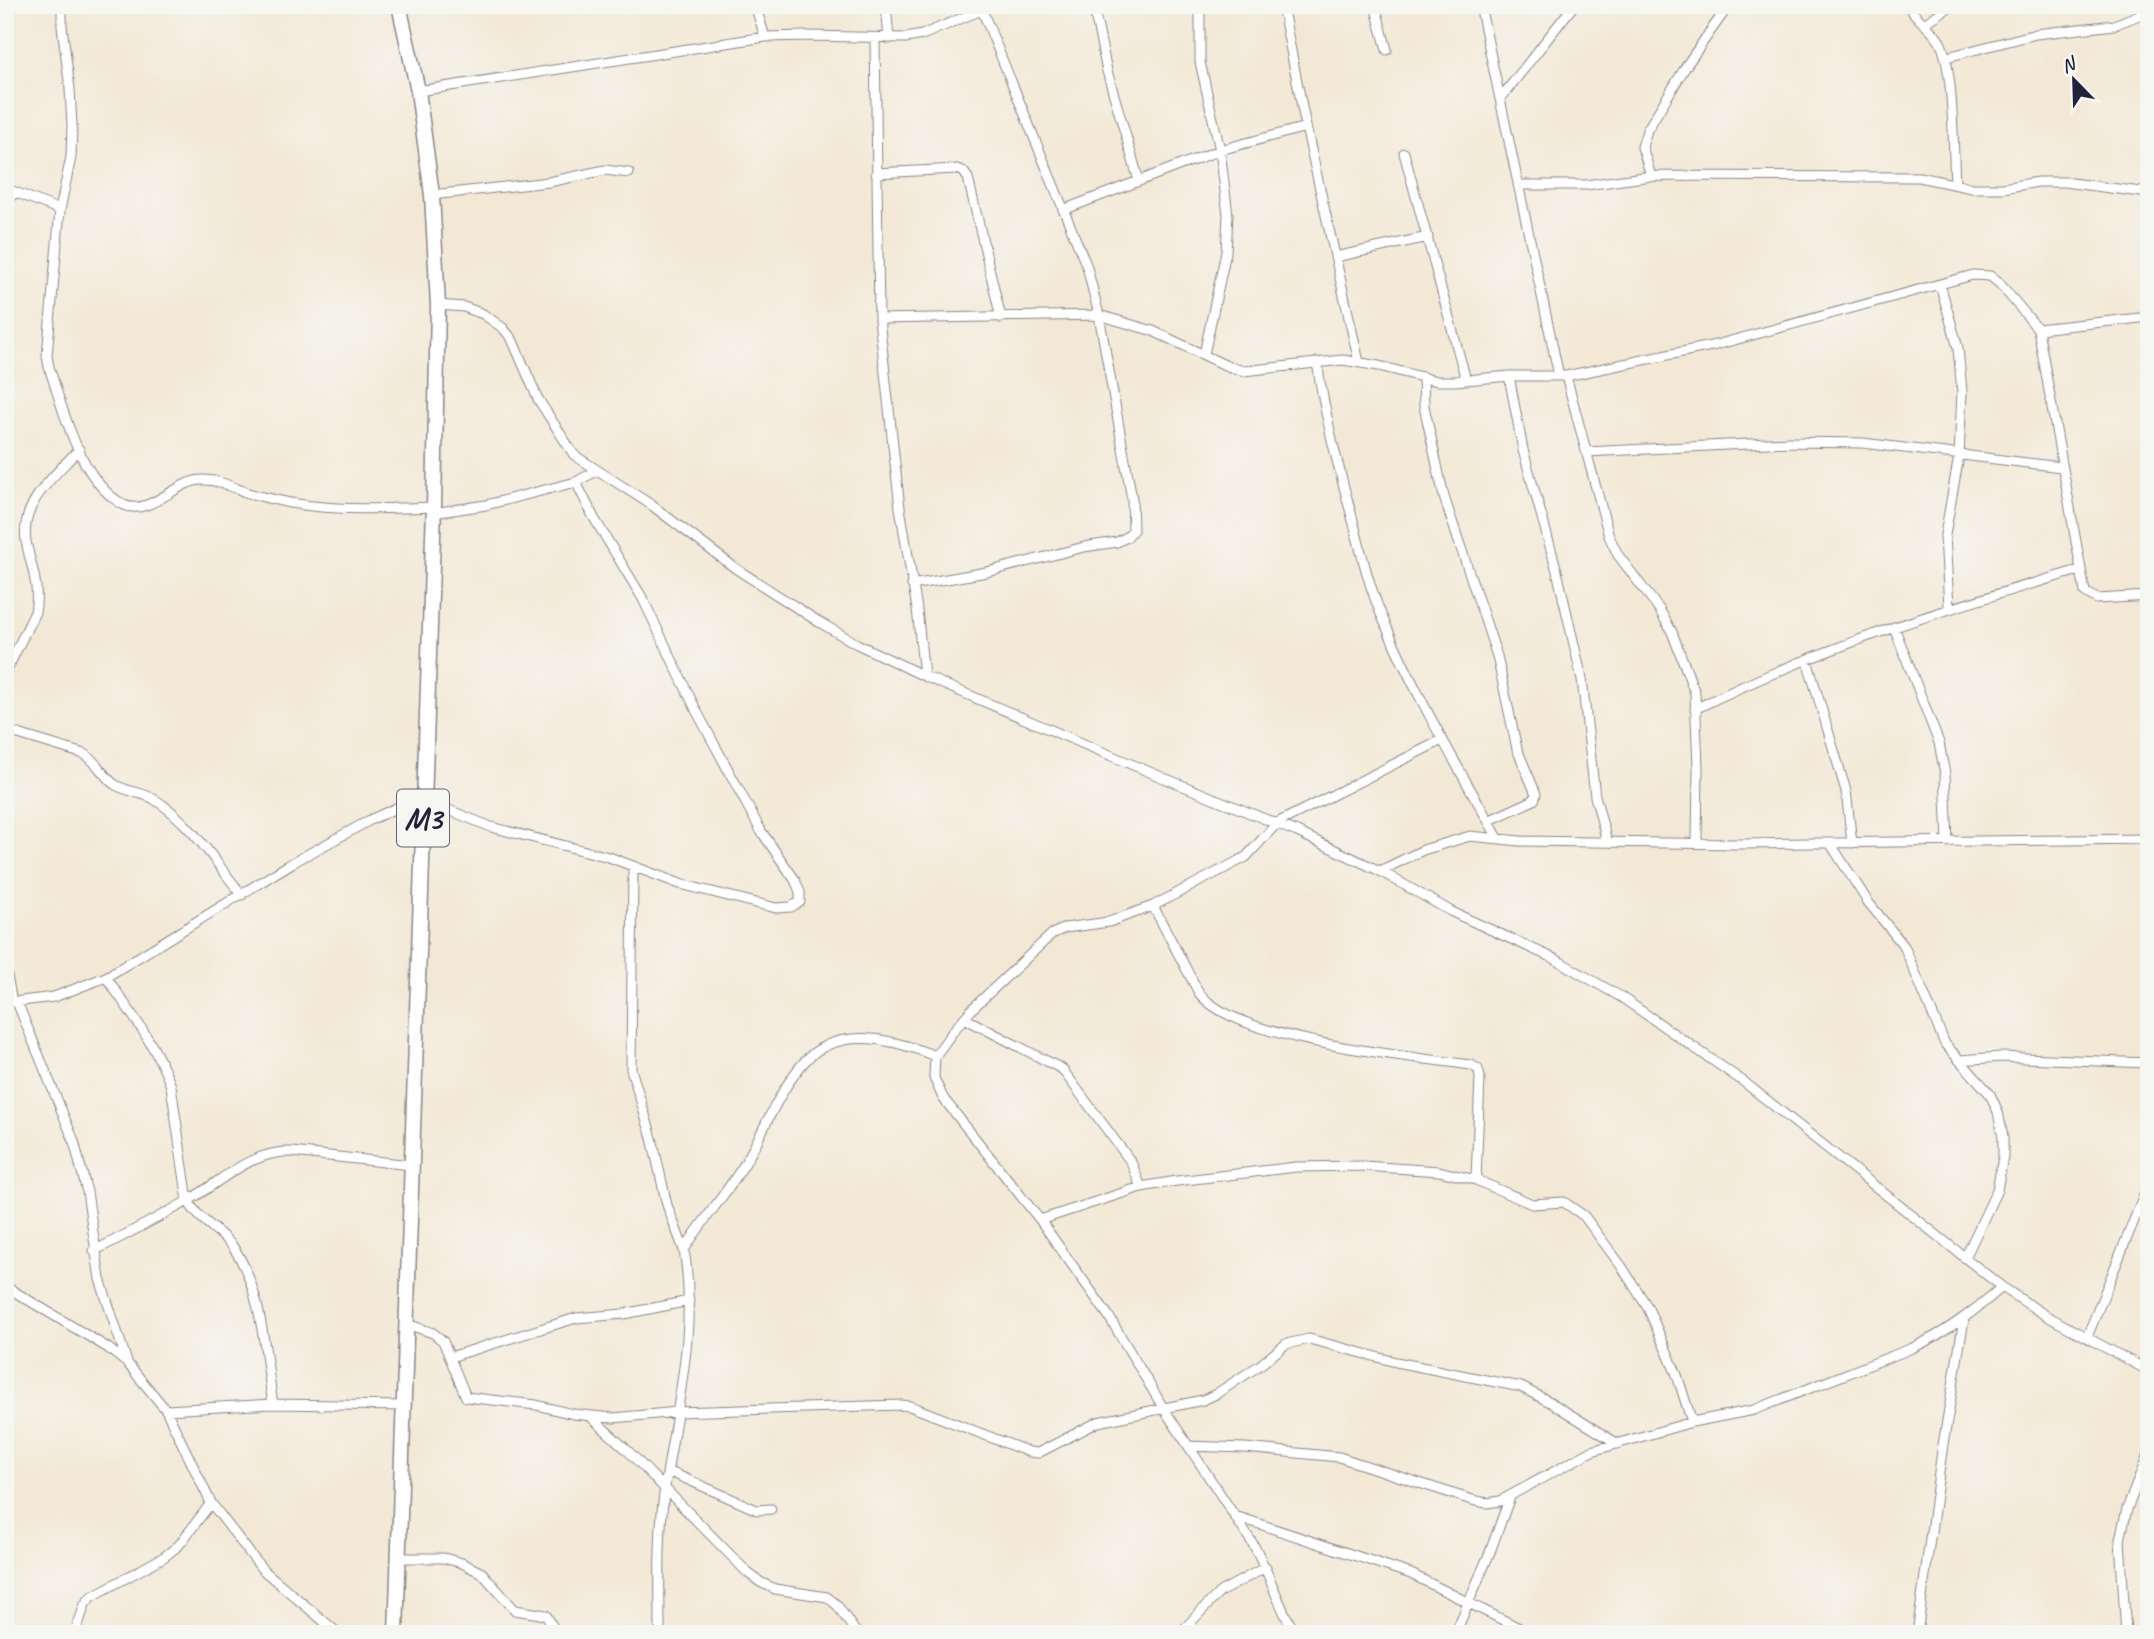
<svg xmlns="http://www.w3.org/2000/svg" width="2154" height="1639" font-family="Caveat,sans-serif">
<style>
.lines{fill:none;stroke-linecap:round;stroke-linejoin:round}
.minor-casing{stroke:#8a8588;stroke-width:11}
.primary-casing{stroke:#8a8588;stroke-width:17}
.minor{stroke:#fff;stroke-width:9}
.primary{stroke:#fff;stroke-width:14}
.labels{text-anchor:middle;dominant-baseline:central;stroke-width:6;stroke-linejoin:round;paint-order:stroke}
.shield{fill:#f6f6f2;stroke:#626272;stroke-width:2}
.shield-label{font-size:32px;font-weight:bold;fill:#22223b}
</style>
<rect width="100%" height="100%" fill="#f6f6f2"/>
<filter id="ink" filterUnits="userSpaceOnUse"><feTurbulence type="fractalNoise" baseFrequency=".0143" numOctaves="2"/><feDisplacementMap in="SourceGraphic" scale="14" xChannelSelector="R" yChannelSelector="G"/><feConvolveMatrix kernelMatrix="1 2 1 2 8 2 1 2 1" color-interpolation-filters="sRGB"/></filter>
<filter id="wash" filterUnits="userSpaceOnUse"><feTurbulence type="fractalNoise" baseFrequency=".00686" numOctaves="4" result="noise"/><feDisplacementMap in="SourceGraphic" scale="28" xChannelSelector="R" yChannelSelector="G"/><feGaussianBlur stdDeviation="1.57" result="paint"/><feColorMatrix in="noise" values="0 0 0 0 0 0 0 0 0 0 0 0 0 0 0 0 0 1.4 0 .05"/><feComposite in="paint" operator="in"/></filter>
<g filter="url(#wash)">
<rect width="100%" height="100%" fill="#f3e8d5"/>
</g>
<g filter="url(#ink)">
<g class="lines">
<defs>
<path id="minor" d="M 755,5 L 765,37
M 886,5 L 889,39
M 1093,5 L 1107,71 L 1139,181
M 1200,5 L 1200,62 L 1220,150 L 1228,215 L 1226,252 L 1204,354
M 1282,5 L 1306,127 L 1359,362
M 1375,5 L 1387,50
M 1480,5 L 1559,376
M 1908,5 C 1916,20 1932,28 1940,42 C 1954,68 1953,151 1955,184
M 1924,24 L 1952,5
M 875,38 L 879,319 L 900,508 L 917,609 L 924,676
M 1947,57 L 2036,34 L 2114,25 L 2149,11
M 418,91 L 765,37 L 807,36 L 906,38 L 922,35 L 993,5
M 1500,99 L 1574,5
M 1404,153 L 1466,380
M 876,173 L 957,169 L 963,171 L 968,178 L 1001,318
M 1651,176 L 1642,147 L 1647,130 L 1688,63 L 1729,5
M 1518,185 L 1586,185 L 1651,176 L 1919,177 L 1972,188 L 2003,188 L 2038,182 L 2064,182 L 2149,193
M 5,188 L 60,210 L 47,356 L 49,367 C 64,412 80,482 124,505 C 149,517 177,480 202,480 C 218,479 234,488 248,493 C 262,497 276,500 290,503 C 338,511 385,509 434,507
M 432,195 L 549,182 L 605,170 L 629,173
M 5,207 L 14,192
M 60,210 L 71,157 L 72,126 L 70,89 L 62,26 L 62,5
M 1063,210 L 1220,150 L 1306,127
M 1335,257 L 1428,237
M 1940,284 L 1958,348 L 1962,392 L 1959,456 L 1945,535 L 1949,607
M 438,305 L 464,307 L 483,314 L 503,328 L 512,339 L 538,399 L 574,455 L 650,504 L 735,568 L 819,622 L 857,644 L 924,676 L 1159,776 L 1297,832 L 1380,871 L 1452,912 L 1555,959 L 1621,997 L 1744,1082 L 2002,1287 L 2045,1315 L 2149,1371
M 879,319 L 1099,315 L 1153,331 L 1227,366 L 1244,371 L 1343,360 L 1379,366 L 1437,381 L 1455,381 L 1509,376 L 1566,376 L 1716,345 L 1973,275 L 1990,276 L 2000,284 L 2038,329 L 2085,592 L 2097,599 L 2149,596
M 2038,329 L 2149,317
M 1317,362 C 1325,417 1339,470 1354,524 C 1362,556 1370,590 1384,621 C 1416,697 1458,767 1498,838
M 1509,376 L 1523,450 L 1557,571 L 1582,679 L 1595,796 L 1607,841
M 1566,376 L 1609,536 L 1618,555 L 1659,609 L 1672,632 L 1695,693 L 1698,768 L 1697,843
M 1423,377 L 1424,406 L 1444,497 L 1497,656 L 1517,749 L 1536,794 L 1534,800 L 1488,821
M 1586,452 L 1789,442 L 1863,443 L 2061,467
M 576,482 L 596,471
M 912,585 L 987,572 L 1084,547 L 1117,542 L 1127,537 L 1133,530 L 1132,499 L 1099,315 L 1087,267 L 982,10
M 1894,627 L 1939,743 L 1945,774 L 1948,842
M 1807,660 L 1846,791 L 1852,843
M 5,674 L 35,612 C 40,584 31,568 26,541 C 20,502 55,476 79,449
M 1695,709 C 1818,648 1948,608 2079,570
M 5,730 L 84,754 C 97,761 102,775 114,784 C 126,792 142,792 154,799 C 190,821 216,863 242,895
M 1830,843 L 1868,902 L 1904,946 L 1945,1044 L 1990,1094 L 1998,1112 L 2003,1137 L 2003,1157 L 1997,1190 L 1965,1258
M 633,866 L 631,1069 L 652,1138 L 667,1205 L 684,1250
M 1380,871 L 1423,850 L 1470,836 L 1520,841 L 1738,844 L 2149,839
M 1153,906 L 1199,993 C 1238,1042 1408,1056 1471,1065 L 1478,1069 L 1480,1077 L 1476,1180
M 5,965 L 12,1002
M 106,977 C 130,1011 156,1046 171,1086 L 188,1201 C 199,1221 220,1230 233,1247 C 262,1288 265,1355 273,1404
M 17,1002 L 74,1141 L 87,1192 L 100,1279 L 127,1362
M 5,1003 L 54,997 L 106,977 L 292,863 L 372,819 L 409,802 L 424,800 L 491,827 L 609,857 L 680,884 L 776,908 L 791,907 L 800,902 L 800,892 L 795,880 L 761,831 L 697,712 L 643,599 L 594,518 L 576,482 L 486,505 L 433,513
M 964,1018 L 1062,1069 L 1131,1162 L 1141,1187
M 1959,1060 L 2001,1057 L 2149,1063
M 1040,1220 L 1141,1187 L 1177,1181 L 1296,1167 L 1363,1166 L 1439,1171 L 1476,1180 L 1532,1204 L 1564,1202 L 1584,1216 L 1622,1267 L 1648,1308 L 1677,1375 L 1692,1422
M 94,1251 C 125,1235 156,1219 186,1202 C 220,1183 250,1150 292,1152 L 411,1165
M 5,1286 L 108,1348 L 128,1364 L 166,1410 L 273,1404 L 405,1406
M 407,1324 L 433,1333 L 443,1341 L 466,1397 L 536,1405 L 573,1414 L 613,1418 L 678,1412 L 901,1405 L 910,1406 L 1029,1452 L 1038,1453 L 1098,1422 L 1203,1400 L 1216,1394 L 1260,1365 L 1286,1344 L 1309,1339 L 1396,1362 L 1521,1387 L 1550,1402 L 1618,1444
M 2087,1337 L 2149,1183
M 450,1357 L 576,1318 L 624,1314 L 689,1301
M 166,1410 L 211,1503 L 262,1569 L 339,1634
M 591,1417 L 626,1449 L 748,1573 L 760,1582 L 775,1589 L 827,1597 L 837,1605 L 857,1634
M 1188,1446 L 1245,1448 L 1339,1457 L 1472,1500 L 1487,1503 L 1500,1501 L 1592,1451 L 1692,1422 L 1754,1410 L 1910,1349 C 1946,1333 1973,1312 2002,1287
M 668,1471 L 757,1510 L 771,1509
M 1235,1516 L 1411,1574 L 1531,1634
M 397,1558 L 444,1558 L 462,1563 L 482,1573 L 515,1610 L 546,1615 L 557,1634
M 75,1634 L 85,1604 L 91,1597 L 164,1557 L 179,1545 L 211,1503
M 660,1634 C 660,1588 658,1540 664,1494 C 675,1414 698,1331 684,1250 C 704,1218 729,1191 748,1158 C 766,1126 780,1089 805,1061 C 839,1024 896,1040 935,1056
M 1179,1634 L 1220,1592 L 1266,1567
M 1296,1634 C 1278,1607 1270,1573 1253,1544 L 1164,1409 L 1108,1315 L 1040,1220 L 943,1098 L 934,1078 L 935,1056 L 954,1030 L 973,1008 L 1052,934 L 1065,928 L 1109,922 L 1153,906 L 1246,857 L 1277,823 L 1442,740
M 1455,1634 L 1490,1552 L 1510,1497
M 1917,1634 L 1942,1451 L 1964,1319
M 2126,1634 L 2120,1540 L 2127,1509 L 2149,1453"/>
<path id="primary" d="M 396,1634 L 434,507 L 438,305 L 432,195 L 418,91 L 399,5"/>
</defs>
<use href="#minor" class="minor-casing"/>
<use href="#primary" class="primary-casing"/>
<use href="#minor" class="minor"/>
<use href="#primary" class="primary"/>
</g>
</g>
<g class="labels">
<rect class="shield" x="397" y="789.5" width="52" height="57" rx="5"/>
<g class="shield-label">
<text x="423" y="818">M3</text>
</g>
</g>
<rect width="2154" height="1639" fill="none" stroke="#f6f6f2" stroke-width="28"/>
<g transform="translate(2074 80) rotate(337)" stroke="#f6f6f2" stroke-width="5" paint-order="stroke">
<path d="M0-5L12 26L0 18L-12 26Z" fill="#22223b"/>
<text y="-10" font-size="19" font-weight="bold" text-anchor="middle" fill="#22223b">N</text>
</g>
</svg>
